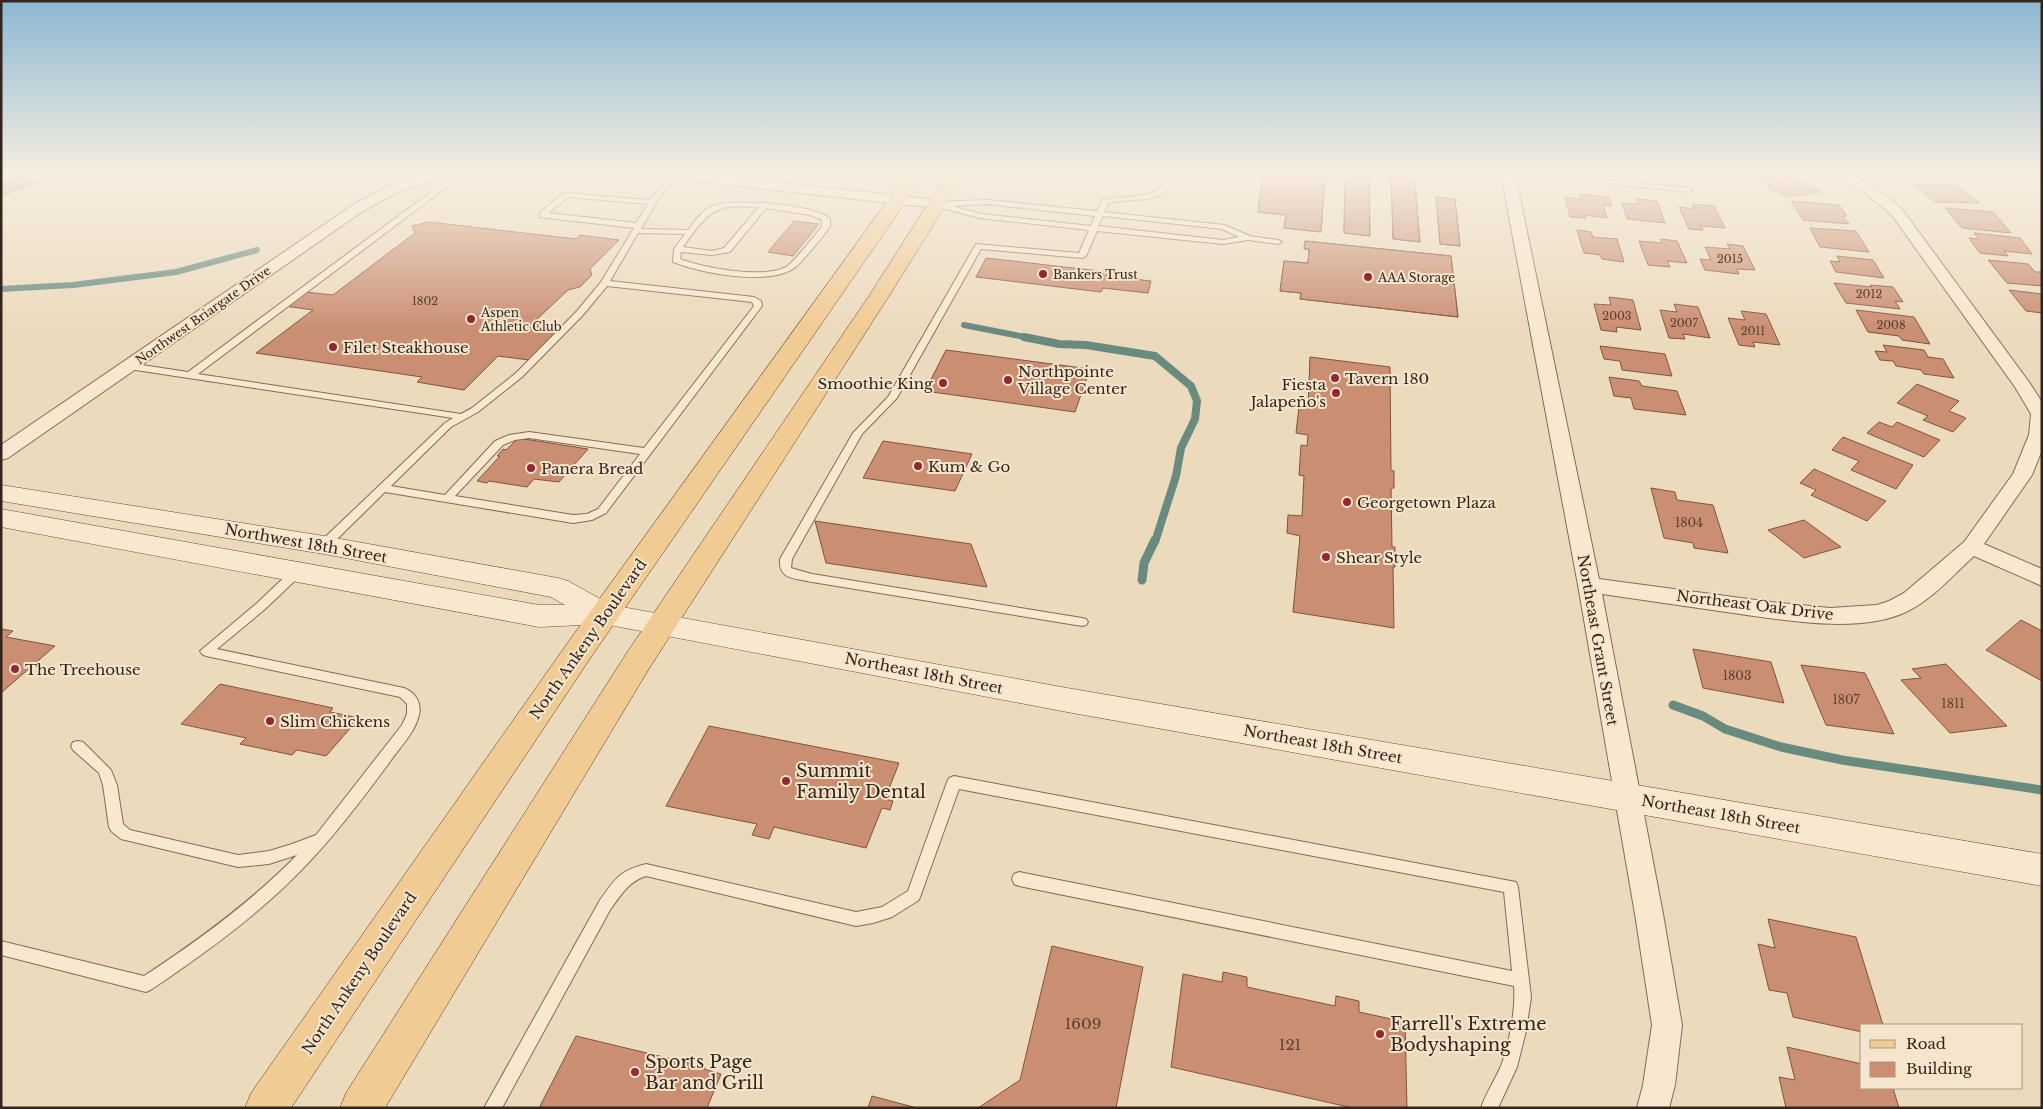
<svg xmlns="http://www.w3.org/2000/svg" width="2043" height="1109" font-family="'Libre Baskerville',serif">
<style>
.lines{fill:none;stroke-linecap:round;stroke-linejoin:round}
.stream-far2{stroke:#698b7f;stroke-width:6}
.stream-far1{stroke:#698b7f;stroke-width:8}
.stream{stroke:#698b7f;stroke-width:9}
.building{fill:#ca8f73;stroke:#82523d}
.service-casing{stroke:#846b57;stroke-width:2}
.minor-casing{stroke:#846b57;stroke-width:2}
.secondary-casing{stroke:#654c3a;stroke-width:1}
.primary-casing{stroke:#51392b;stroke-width:1}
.service{fill:#f8e8cf;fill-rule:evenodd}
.minor{fill:#f8e8cf;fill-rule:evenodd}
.secondary{fill:#f8e8cf;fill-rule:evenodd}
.primary{fill:#f1cb94;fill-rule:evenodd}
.poi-dot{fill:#912832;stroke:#f4e5cc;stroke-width:2}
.labels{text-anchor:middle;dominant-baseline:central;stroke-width:4;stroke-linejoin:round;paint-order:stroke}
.far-number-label{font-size:11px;fill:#594031}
.far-poi-label{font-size:12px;fill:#33251b;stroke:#f4e5cc;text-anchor:start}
.far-street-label{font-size:12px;fill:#33251b;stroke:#f4e5cc}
.number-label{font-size:12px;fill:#594031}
.poi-label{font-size:15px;fill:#33251b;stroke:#f4e5cc;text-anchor:start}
.street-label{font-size:15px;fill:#33251b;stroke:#f4e5cc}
.near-number-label{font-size:15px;fill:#594031}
.near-poi-label{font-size:18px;fill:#33251b;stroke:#f4e5cc;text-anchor:start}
</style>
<rect width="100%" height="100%" fill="#ecdabd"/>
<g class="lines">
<path class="stream-far2" d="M 859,179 L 863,174
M 1,289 L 73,285 L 176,272 L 257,250
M 964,325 L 1030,338"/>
<path class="stream-far1" d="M 1024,337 L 1059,344 L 1086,345 L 1155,356 L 1191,386 L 1197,401 L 1195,419 L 1181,448 L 1176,476 L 1155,542"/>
<path class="stream" d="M 1142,580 L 1144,563 L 1155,540
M 1673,705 L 1703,716 L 1725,729 L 1781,747 L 1842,760 L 2042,790"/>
</g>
<path class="building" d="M 1263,174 L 1325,174 L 1321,232 L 1284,228 L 1286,215 L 1258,212 Z
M 1263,174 L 1325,174 L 1321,232 L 1284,228 L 1286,215 L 1258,212 Z
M 1345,174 L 1369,174 L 1370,236 L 1344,233 Z
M 1345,174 L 1369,174 L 1370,236 L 1344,233 Z
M 1391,174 L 1414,174 L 1420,242 L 1393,239 Z
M 1391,174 L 1414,174 L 1420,242 L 1393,239 Z
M 1790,174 L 1821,192 L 1786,197 L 1754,178 Z
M 1890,174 L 1931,174 L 1933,175 L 1900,179 Z
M 19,175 L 39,181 L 1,196 L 1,182 Z
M 1913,184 L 1956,185 L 1979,203 L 1935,202 Z
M 1580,194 L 1608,197 L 1612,206 L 1603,205 L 1607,218 L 1585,215 L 1586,218 L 1570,217 L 1565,197 L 1581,199 Z
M 1436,197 L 1455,199 L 1460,246 L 1440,244 Z
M 1436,197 L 1455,199 L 1460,246 L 1440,244 Z
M 1637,199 L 1657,201 L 1665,223 L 1627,219 L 1622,203 L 1638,204 Z
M 1791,201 L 1839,205 L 1847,216 L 1843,216 L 1849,224 L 1803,220 Z
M 1692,204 L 1714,206 L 1725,228 L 1701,226 L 1703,230 L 1689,229 L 1679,207 L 1694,209 Z
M 1945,208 L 1993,212 L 2011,233 L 1962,228 Z
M 794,221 L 819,224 L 793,256 L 768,252 Z
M 429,222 L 576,239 L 580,235 L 619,240 L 590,269 L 592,275 L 580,287 L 568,290 L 534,322 L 563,326 L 529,360 L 498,356 L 464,390 L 417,382 L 422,377 L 256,353 L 313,310 L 285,306 L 305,292 L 333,295 L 415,233 L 412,226 Z
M 1810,228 L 1856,231 L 1869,252 L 1820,247 Z
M 1577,230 L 1591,232 L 1593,237 L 1617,239 L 1624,262 L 1602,259 L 1600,255 L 1584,253 Z
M 1974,233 L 2020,238 L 2032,254 L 2004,251 L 2008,256 L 1980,253 L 1969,238 L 1979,239 Z
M 1661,239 L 1677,241 L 1687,263 L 1667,261 L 1670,267 L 1648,265 L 1639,241 L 1662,243 Z
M 1305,241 L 1451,256 L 1458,317 L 1300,299 L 1301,293 L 1280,291 L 1284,261 L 1308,263 L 1309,249 L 1304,249 Z
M 1305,241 L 1451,256 L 1458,317 L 1300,299 L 1301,293 L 1280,291 L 1284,261 L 1308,263 L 1309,249 L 1304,249 Z
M 1727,244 L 1743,246 L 1755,270 L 1737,269 L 1739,274 L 1705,270 L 1700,259 L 1711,260 L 1705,247 L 1730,249 Z
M 1837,256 L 1873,260 L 1884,278 L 1836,272 L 1830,261 L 1840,262 Z
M 986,258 L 1109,272 L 1108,276 L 1151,281 L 1148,293 L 1103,288 L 1101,292 L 976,277 Z
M 1988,260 L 2028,264 L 2035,272 L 2042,272 L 2042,286 L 2007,283 Z
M 1834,283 L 1872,287 L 1870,285 L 1893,287 L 1903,302 L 1895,301 L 1900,309 L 1846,303 Z
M 2009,290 L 2042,294 L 2042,313 L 2026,311 Z
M 1609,297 L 1633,300 L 1641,330 L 1616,327 L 1617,332 L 1601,330 L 1594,304 L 1611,305 Z
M 1674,304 L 1698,307 L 1710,338 L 1683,334 L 1685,339 L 1669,338 L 1660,310 L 1677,312 Z
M 1856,310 L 1914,317 L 1930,344 L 1902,340 L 1899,336 L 1868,332 Z
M 1741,311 L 1766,314 L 1780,345 L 1753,342 L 1755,347 L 1739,345 L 1728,318 L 1745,320 Z
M 1883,345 L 1924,350 L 1928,357 L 1943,359 L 1954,378 L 1924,374 L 1921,370 L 1896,366 L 1893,361 L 1880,360 L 1875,351 L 1887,352 Z
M 1600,346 L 1665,354 L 1672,376 L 1622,370 L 1620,361 L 1604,359 Z
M 946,350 L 1090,369 L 1075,412 L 925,391 Z
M 1310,357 L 1390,367 L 1391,470 L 1394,471 L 1394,488 L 1391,488 L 1392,547 L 1395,547 L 1395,567 L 1393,567 L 1394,628 L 1293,612 L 1300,536 L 1287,533 L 1288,515 L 1302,516 L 1304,476 L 1299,475 L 1301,445 L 1307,446 L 1308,435 L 1296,433 L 1299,407 L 1308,408 Z
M 1609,377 L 1639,381 L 1642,386 L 1677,391 L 1686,415 L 1634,409 L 1631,398 L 1614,396 Z
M 1917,384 L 1959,401 L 1949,411 L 1966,418 L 1953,432 L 1923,420 L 1928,416 L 1897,403 Z
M 1879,422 L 1892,427 L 1897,422 L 1940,440 L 1924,457 L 1867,433 Z
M 1843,437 L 1913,465 L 1896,489 L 1851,470 L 1859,461 L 1832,450 Z
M 518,438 L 588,449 L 559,482 L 534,479 L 527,487 L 489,481 L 487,483 L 477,481 L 500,456 L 497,456 L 503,449 L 506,450 Z
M 883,441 L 972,454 L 955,491 L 863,478 Z
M 1814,469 L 1886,501 L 1867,521 L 1811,495 L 1816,490 L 1800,483 Z
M 1651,488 L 1675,492 L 1677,500 L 1713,505 L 1728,553 L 1694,548 L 1693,543 L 1664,538 Z
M 1804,520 L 1841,547 L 1804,558 L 1768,530 Z
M 815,521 L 971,544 L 987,587 L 826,563 Z
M 2021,620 L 2042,631 L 2042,681 L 1986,650 Z
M 1,629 L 13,631 L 6,637 L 55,646 L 1,693 Z
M 1693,649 L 1771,662 L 1784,703 L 1703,688 Z
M 1946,664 L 2007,726 L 1950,733 L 1901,680 L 1921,678 L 1912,669 Z
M 1801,665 L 1865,673 L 1894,734 L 1826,725 Z
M 220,684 L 333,708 L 330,712 L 359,718 L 326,756 L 297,750 L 292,755 L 240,744 L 246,738 L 181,724 Z
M 709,726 L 899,763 L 885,799 L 893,801 L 890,810 L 882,808 L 866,848 L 774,827 L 769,839 L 752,835 L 757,824 L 666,806 Z
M 1768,919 L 1856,937 L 1883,1025 L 1862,1025 L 1862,1032 L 1793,1017 L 1787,993 L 1769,990 L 1758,944 L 1775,948 Z
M 1052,946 L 1143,967 L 1116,1108 L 978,1108 L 1020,1080 Z
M 1223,972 L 1247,977 L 1247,987 L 1335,1006 L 1336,996 L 1359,1001 L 1359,1012 L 1405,1022 L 1407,1108 L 1353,1108 L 1171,1067 L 1183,974 L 1222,982 Z
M 576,1036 L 705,1067 L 704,1069 L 721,1074 L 707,1108 L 539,1108 Z
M 1787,1047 L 1862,1064 L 1862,1088 L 1893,1088 L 1899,1108 L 1786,1108 L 1779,1077 L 1795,1080 Z
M 872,1096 L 917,1108 L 868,1108 Z"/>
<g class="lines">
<defs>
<path id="service" d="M 455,174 L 464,174 L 198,374 L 461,414 L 472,408 L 516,373 L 577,311 L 601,282 L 634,228 L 540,217 L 540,213 L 563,193 L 650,200 L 672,174 L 678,174 L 658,199 L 641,229 L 688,230 C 695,221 702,210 713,206 C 733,198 815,204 830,219 L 830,227 C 823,236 800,266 791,270 C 762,285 702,273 673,262 L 674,249 L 685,234 L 638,233 L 610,281 L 754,297 L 761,301 L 762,306 L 606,513 L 592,520 L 573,523 L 385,492 L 328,548 L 320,548 L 318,545 L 320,542 L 445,423 L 453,418 L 129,369 L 124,366 L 129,363 L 188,372 ZM 568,197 L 648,204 L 636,223 L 549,213 ZM 734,206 L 759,207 L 724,248 L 712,251 L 683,247 C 698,227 706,209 734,206 ZM 766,208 L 810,215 L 822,220 L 822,227 C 814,236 795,261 786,267 C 763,279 704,268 680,259 L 681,252 L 712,255 L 730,252 ZM 607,286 L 752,302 L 754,306 L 644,448 L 529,432 L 509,435 L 495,441 L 445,495 L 391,486 L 451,427 L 478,412 L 522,377 L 583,315 ZM 529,438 L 640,454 L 598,509 L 587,514 L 573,515 L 455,496 L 503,445 L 515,440 Z
M 1170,174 L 1178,174 C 1162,208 1138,196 1108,203 L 1104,212 L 1224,225 L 1250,236 L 1278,240 L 1282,242 L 1278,244 L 1248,240 L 1223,244 L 1097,231 L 1086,256 L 1082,258 L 981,249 L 897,398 L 862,434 L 792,559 L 791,568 L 812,574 L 1082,618 L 1086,619 L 1088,622 L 1086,625 L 1082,626 L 812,582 C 795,578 778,580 780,559 L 853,433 L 888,397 L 976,244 L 1079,253 L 1089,230 L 980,218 L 934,206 L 934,202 L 987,200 L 1097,211 L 1102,200 C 1129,194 1157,203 1170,174 ZM 987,204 L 1095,216 L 1091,226 L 981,214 L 952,206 ZM 1103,216 L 1222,229 L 1239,237 L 1223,240 L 1098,226 Z
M 1520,174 L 1547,174 L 1689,188 L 1693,190 L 1689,192 L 1524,176 Z
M 297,568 L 303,572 L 301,575 L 264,610 L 217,649 L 404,688 C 415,692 422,703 419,715 C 415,733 399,748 389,763 C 353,812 316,860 270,900 C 233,933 192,962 152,989 L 146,992 L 1,955 L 1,941 L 144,976 C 199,940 251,902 297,855 L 269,864 L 238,867 L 121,839 L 111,831 L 109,827 L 103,785 L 99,773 L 73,750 L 71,746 L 73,742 L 78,741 L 83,742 L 111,770 L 117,785 L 123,824 L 130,830 L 238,855 L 269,851 L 292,844 L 316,835 L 402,725 L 407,714 L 407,704 L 400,697 L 206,656 L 202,654 L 200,651 L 256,604 L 293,569 Z
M 954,776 L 1516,882 L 1518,887 L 1531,997 L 1526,1031 L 1517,1067 L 1498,1108 L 1481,1108 C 1486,1093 1495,1080 1501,1066 C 1509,1044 1516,1009 1514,986 L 1019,886 L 1014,884 L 1012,879 L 1014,874 L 1019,872 L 1512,971 L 1504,892 L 959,789 L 919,900 L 892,917 L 873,923 L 856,926 L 646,876 C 628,882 621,895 610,910 L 502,1108 L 484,1108 L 600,900 C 616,878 619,871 646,864 L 856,912 L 882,907 L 908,891 L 947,782 L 949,778 Z"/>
<path id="minor" d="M 423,174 L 444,174 L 442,177 L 398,192 L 363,211 L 8,458 L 1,460 L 1,445 L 353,205 L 388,186 Z
M 658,174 L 703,174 L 937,200 L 942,201 L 944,204 L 942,207 L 937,208 L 665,178 Z
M 1501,174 L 1515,174 L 1599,579 L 1771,602 L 1830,608 L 1877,605 L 1889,601 L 1904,593 L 1964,542 L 2013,474 L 2029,435 L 2031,414 L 2015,387 L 1891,214 L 1866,194 L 1833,174 L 1850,174 L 1876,188 L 1901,208 L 2029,382 L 2042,402 L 2042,450 L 2032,475 L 1984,544 L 2042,569 L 2042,586 L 1974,556 C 1953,575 1932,600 1906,612 C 1857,635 1779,619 1726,612 C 1685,606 1643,600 1602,594 L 1663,914 L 1682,1025 L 1675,1085 L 1669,1108 L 1637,1108 L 1643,1085 L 1652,1025 L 1635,914 L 1578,585 Z"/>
<path id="secondary" d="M 1,485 L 324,536 L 558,578 L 568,581 L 611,605 L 1067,688 L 2042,854 L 2042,886 L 1067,712 L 604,624 L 539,627 L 1,527 L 1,509 L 539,605 L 565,605 L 551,597 L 324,554 L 1,501 Z"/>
<path id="primary" d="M 907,174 L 925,174 L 591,657 L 291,1108 L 245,1108 L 251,1093 L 569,641 Z
M 947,174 L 965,174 L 889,296 L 650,667 L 385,1108 L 340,1108 L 346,1093 L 628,651 L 869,296 Z"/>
</defs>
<use href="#service" class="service-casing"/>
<use href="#minor" class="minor-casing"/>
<use href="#secondary" class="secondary-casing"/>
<use href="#primary" class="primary-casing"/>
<use href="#service" class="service"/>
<use href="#minor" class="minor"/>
<use href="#secondary" class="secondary"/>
<use href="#primary" class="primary"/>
</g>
<linearGradient id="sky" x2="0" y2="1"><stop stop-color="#8bb8d2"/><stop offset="0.53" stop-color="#f6eee1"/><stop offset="1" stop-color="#f6eee1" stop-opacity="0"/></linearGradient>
<rect width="2043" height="329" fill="url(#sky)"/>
<g class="poi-dot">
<circle cx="1043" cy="274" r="5"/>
<circle cx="1368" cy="277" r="5"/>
<circle cx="471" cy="319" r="5"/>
<circle cx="333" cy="347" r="5"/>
<circle cx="1335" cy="378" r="5"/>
<circle cx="1008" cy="380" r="5"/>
<circle cx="943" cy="383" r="5"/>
<circle cx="1336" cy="393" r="5"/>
<circle cx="918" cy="466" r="5"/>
<circle cx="531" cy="468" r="5"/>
<circle cx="1347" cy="502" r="5"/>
<circle cx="1326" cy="557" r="5"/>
<circle cx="15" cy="669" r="5"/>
<circle cx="270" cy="721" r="5"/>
<circle cx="786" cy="781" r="5"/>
<circle cx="1380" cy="1034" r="5"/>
<circle cx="635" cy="1072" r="5"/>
</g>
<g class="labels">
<g class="far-number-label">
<text x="1730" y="259">2015</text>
<text x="1869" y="294">2012</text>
<text x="425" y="301">1802</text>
<text x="1617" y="316">2003</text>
<text x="1684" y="323">2007</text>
<text x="1891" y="325">2008</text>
<text x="1753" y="331">2011</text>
</g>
<g class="far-poi-label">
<text x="1053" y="274">Bankers Trust</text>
<text x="1378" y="277">AAA Storage</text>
<text x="481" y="312">Aspen<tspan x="481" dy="14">Athletic Club</tspan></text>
</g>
<g class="far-street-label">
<text transform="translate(203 315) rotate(-35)">Northwest Briargate Drive</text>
</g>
<g class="number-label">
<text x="1689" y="522">1804</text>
<text x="1737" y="675">1803</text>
<text x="1846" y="699">1807</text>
<text x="1953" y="703">1811</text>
</g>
<g class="poi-label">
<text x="343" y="347">Filet Steakhouse</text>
<text x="1018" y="371">Northpointe<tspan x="1018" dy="17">Village Center</tspan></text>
<text x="1345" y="378">Tavern 180</text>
<text x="933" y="383" text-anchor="end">Smoothie King</text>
<text x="1326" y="384" text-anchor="end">Fiesta<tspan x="1326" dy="17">Jalapeño's</tspan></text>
<text x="928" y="466">Kum &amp; Go</text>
<text x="541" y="468">Panera Bread</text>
<text x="1357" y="502">Georgetown Plaza</text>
<text x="1336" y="557">Shear Style</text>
<text x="25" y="669">The Treehouse</text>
<text x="280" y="721">Slim Chickens</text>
</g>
<g class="street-label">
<text transform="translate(306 543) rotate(10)">Northwest 18th Street</text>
<text transform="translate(1755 605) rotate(7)">Northeast Oak Drive</text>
<text transform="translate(588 639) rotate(-55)">North Ankeny Boulevard</text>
<text transform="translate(1598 640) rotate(80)">Northeast Grant Street</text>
<text transform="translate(924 673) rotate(11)">Northeast 18th Street</text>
<text transform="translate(1323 744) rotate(10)">Northeast 18th Street</text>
<text transform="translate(1721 814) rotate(10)">Northeast 18th Street</text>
<text transform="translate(359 973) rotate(-56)">North Ankeny Boulevard</text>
</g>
<g class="near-number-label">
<text x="1083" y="1023">1609</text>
<text x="1290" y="1044">121</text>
</g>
<g class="near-poi-label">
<text x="796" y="771">Summit<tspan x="796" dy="21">Family Dental</tspan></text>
<text x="1390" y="1024">Farrell's Extreme<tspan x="1390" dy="21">Bodyshaping</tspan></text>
<text x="645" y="1062">Sports Page<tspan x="645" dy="21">Bar and Grill</tspan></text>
</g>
</g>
<rect width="2043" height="1109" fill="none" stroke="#33251b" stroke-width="5"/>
<rect x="1860" y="1024" width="162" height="65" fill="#f4e5cc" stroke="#a79885"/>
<rect x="1870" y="1040" width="25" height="8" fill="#f1cb94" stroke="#a79885"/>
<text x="1906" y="1049" font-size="15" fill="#33251b">Road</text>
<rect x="1870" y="1062" width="25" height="15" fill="#ca8f73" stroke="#a79885"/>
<text x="1906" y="1074" font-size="15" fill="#33251b">Building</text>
</svg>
